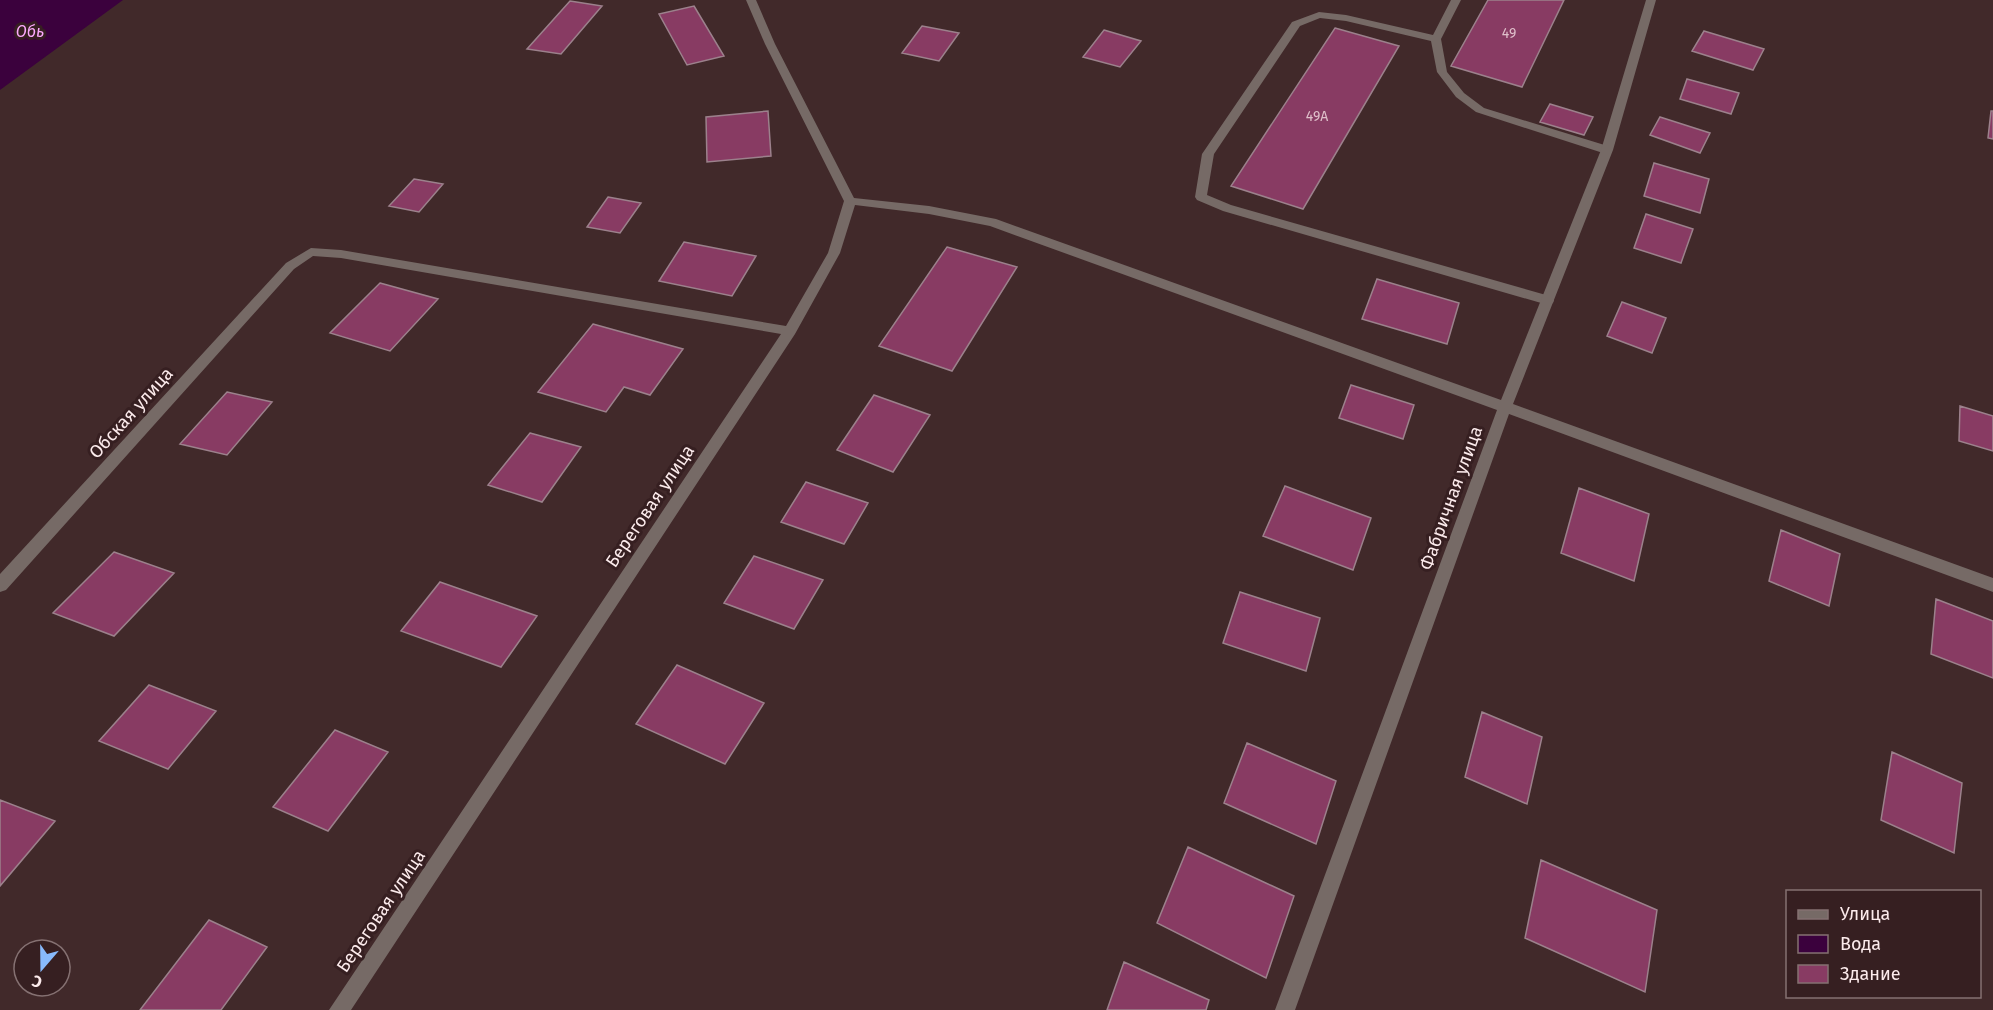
<svg xmlns="http://www.w3.org/2000/svg" width="1993" height="1010" font-family="'Fira Sans',sans-serif">
<style>
.water{fill:#3b013d}
.building{fill:#883b63;stroke:#9c818c;stroke-width:1.5}
.lines{fill:none;stroke-linecap:round;stroke-linejoin:round}
.lane{fill:#766a66;fill-rule:evenodd}
.street{fill:#766a66;fill-rule:evenodd}
.labels{text-anchor:middle;dominant-baseline:central;stroke-width:6;stroke-linejoin:round;paint-order:stroke}
.far-number-label{font-size:14px;fill:#dfbfca}
.far-water-label{font-size:16px;font-style:italic;fill:#fca9fc;stroke:#361f21}
.street-label{font-size:18px;fill:#fcebec;stroke:#361f21}
</style>
<rect width="100%" height="100%" fill="#41292a"/>
<path class="water" d="M 0,0 L 123,0 L 0,90 Z"/>
<path class="building" d="M 1488,0 L 1564,0 L 1522,87 L 1451,66 Z
M 570,1 L 602,6 L 561,54 L 527,49 Z
M 694,6 L 724,56 L 687,65 L 659,14 Z
M 922,26 L 959,33 L 939,61 L 902,53 Z
M 1335,28 L 1399,46 L 1303,209 L 1231,186 Z
M 1104,30 L 1141,41 L 1120,67 L 1083,57 Z
M 1704,31 L 1764,49 L 1753,70 L 1692,51 Z
M 1687,79 L 1739,93 L 1731,114 L 1680,99 Z
M 1550,104 L 1593,117 L 1584,135 L 1540,122 Z
M 768,111 L 771,156 L 707,162 L 706,117 Z
M 1991,111 L 1993,111 L 1993,139 L 1988,138 Z
M 1660,117 L 1710,133 L 1700,153 L 1650,135 Z
M 1654,163 L 1709,179 L 1700,213 L 1644,196 Z
M 414,179 L 443,184 L 419,212 L 389,206 Z
M 608,197 L 641,203 L 620,233 L 587,227 Z
M 1646,214 L 1693,229 L 1681,263 L 1634,248 Z
M 684,242 L 756,256 L 732,296 L 659,281 Z
M 947,247 L 1017,267 L 952,371 L 879,346 Z
M 1377,279 L 1459,303 L 1447,344 L 1362,319 Z
M 380,283 L 438,299 L 390,351 L 330,333 Z
M 1622,302 L 1666,318 L 1652,353 L 1607,336 Z
M 593,324 L 683,349 L 650,395 L 624,387 L 606,412 L 538,392 Z
M 1351,385 L 1414,405 L 1403,439 L 1339,418 Z
M 227,392 L 272,402 L 227,455 L 180,444 Z
M 874,395 L 930,415 L 893,472 L 837,450 Z
M 1960,406 L 1993,416 L 1993,451 L 1959,441 Z
M 530,433 L 581,447 L 542,502 L 488,485 Z
M 806,482 L 868,503 L 844,544 L 781,522 Z
M 1285,486 L 1371,518 L 1353,570 L 1263,536 Z
M 1579,488 L 1649,514 L 1634,581 L 1561,553 Z
M 1781,530 L 1840,554 L 1829,606 L 1769,581 Z
M 114,552 L 174,573 L 114,636 L 53,613 Z
M 754,556 L 823,580 L 794,629 L 724,603 Z
M 440,582 L 537,616 L 501,667 L 401,631 Z
M 1240,592 L 1320,618 L 1306,671 L 1223,643 Z
M 1936,599 L 1993,621 L 1993,678 L 1931,654 Z
M 677,665 L 764,703 L 725,764 L 636,724 Z
M 149,685 L 216,711 L 168,769 L 99,741 Z
M 1482,712 L 1542,737 L 1527,804 L 1465,777 Z
M 335,730 L 388,752 L 328,831 L 273,807 Z
M 1247,743 L 1336,781 L 1316,844 L 1224,803 Z
M 1892,752 L 1962,783 L 1954,853 L 1881,820 Z
M 0,800 L 55,821 L 0,886 Z
M 1188,847 L 1294,896 L 1266,978 L 1157,923 Z
M 1541,860 L 1657,910 L 1645,992 L 1525,938 Z
M 209,920 L 267,947 L 221,1010 L 140,1010 Z
M 1124,962 L 1209,1000 L 1206,1010 L 1107,1010 Z"/>
<g class="lines">
<path class="lane" d="M 1451,0 L 1461,0 L 1441,39 L 1447,72 L 1464,93 L 1484,108 L 1611,147 L 1611,153 L 1603,153 L 1476,112 L 1456,97 L 1437,72 L 1431,41 L 1346,21 L 1320,18 L 1300,26 L 1214,154 L 1207,195 L 1231,205 L 1553,297 L 1554,300 L 1553,303 L 1548,305 L 1223,211 L 1197,200 L 1195,197 L 1202,154 L 1292,22 L 1319,12 L 1346,15 L 1433,35 Z"/>
<path class="street" d="M 746,0 L 756,0 L 775,44 L 854,198 L 929,206 L 996,219 L 1501,400 L 1601,150 L 1646,0 L 1656,0 L 1613,150 L 1513,404 L 1993,578 L 1993,592 L 1509,414 L 1295,1010 L 1275,1010 L 1497,410 L 990,226 L 929,214 L 855,205 L 840,253 L 795,334 L 351,1010 L 329,1010 L 781,334 L 341,258 L 313,256 L 294,269 L 6,590 L 0,592 L 0,574 L 286,263 L 311,248 L 341,250 L 786,326 L 828,253 L 844,201 L 765,44 Z"/>
</g>
<g class="labels">
<g class="far-number-label">
<text x="1509" y="33">49</text>
<text x="1317" y="116">49А</text>
</g>
<g class="far-water-label">
<text x="30" y="31">Обь</text>
</g>
<g class="street-label">
<text transform="translate(131 413) rotate(-48)">Обская улица</text>
<text transform="translate(1451 498) rotate(-70)">Фабричная улица</text>
<text transform="translate(650 506) rotate(-56)">Береговая улица</text>
<text transform="translate(381 911) rotate(-56)">Береговая улица</text>
</g>
</g>
<rect x="1786" y="890" width="195" height="108" fill="#361f21" stroke="#857172" stroke-width="1.5"/>
<rect x="1798" y="910" width="30" height="9" fill="#766a66" stroke="#857172" stroke-width="1.5"/>
<text x="1840" y="920" font-size="18" fill="#fcebec">Улица</text>
<rect x="1798" y="935" width="30" height="18" fill="#3b013d" stroke="#857172" stroke-width="1.5"/>
<text x="1840" y="950" font-size="18" fill="#fcebec">Вода</text>
<rect x="1798" y="965" width="30" height="18" fill="#883b63" stroke="#857172" stroke-width="1.5"/>
<text x="1840" y="980" font-size="18" fill="#fcebec">Здание</text>
<g transform="translate(42 968) rotate(200)"><circle r="28" fill="#361f21" stroke="#857172" stroke-width="1.5"/>
<path d="M0-4.5L10 22L0 15L-10 22Z" fill="#88bafc"/>
<text y="-9" font-size="16" font-weight="bold" text-anchor="middle" fill="#fcebec">С</text>
</g>
</svg>
